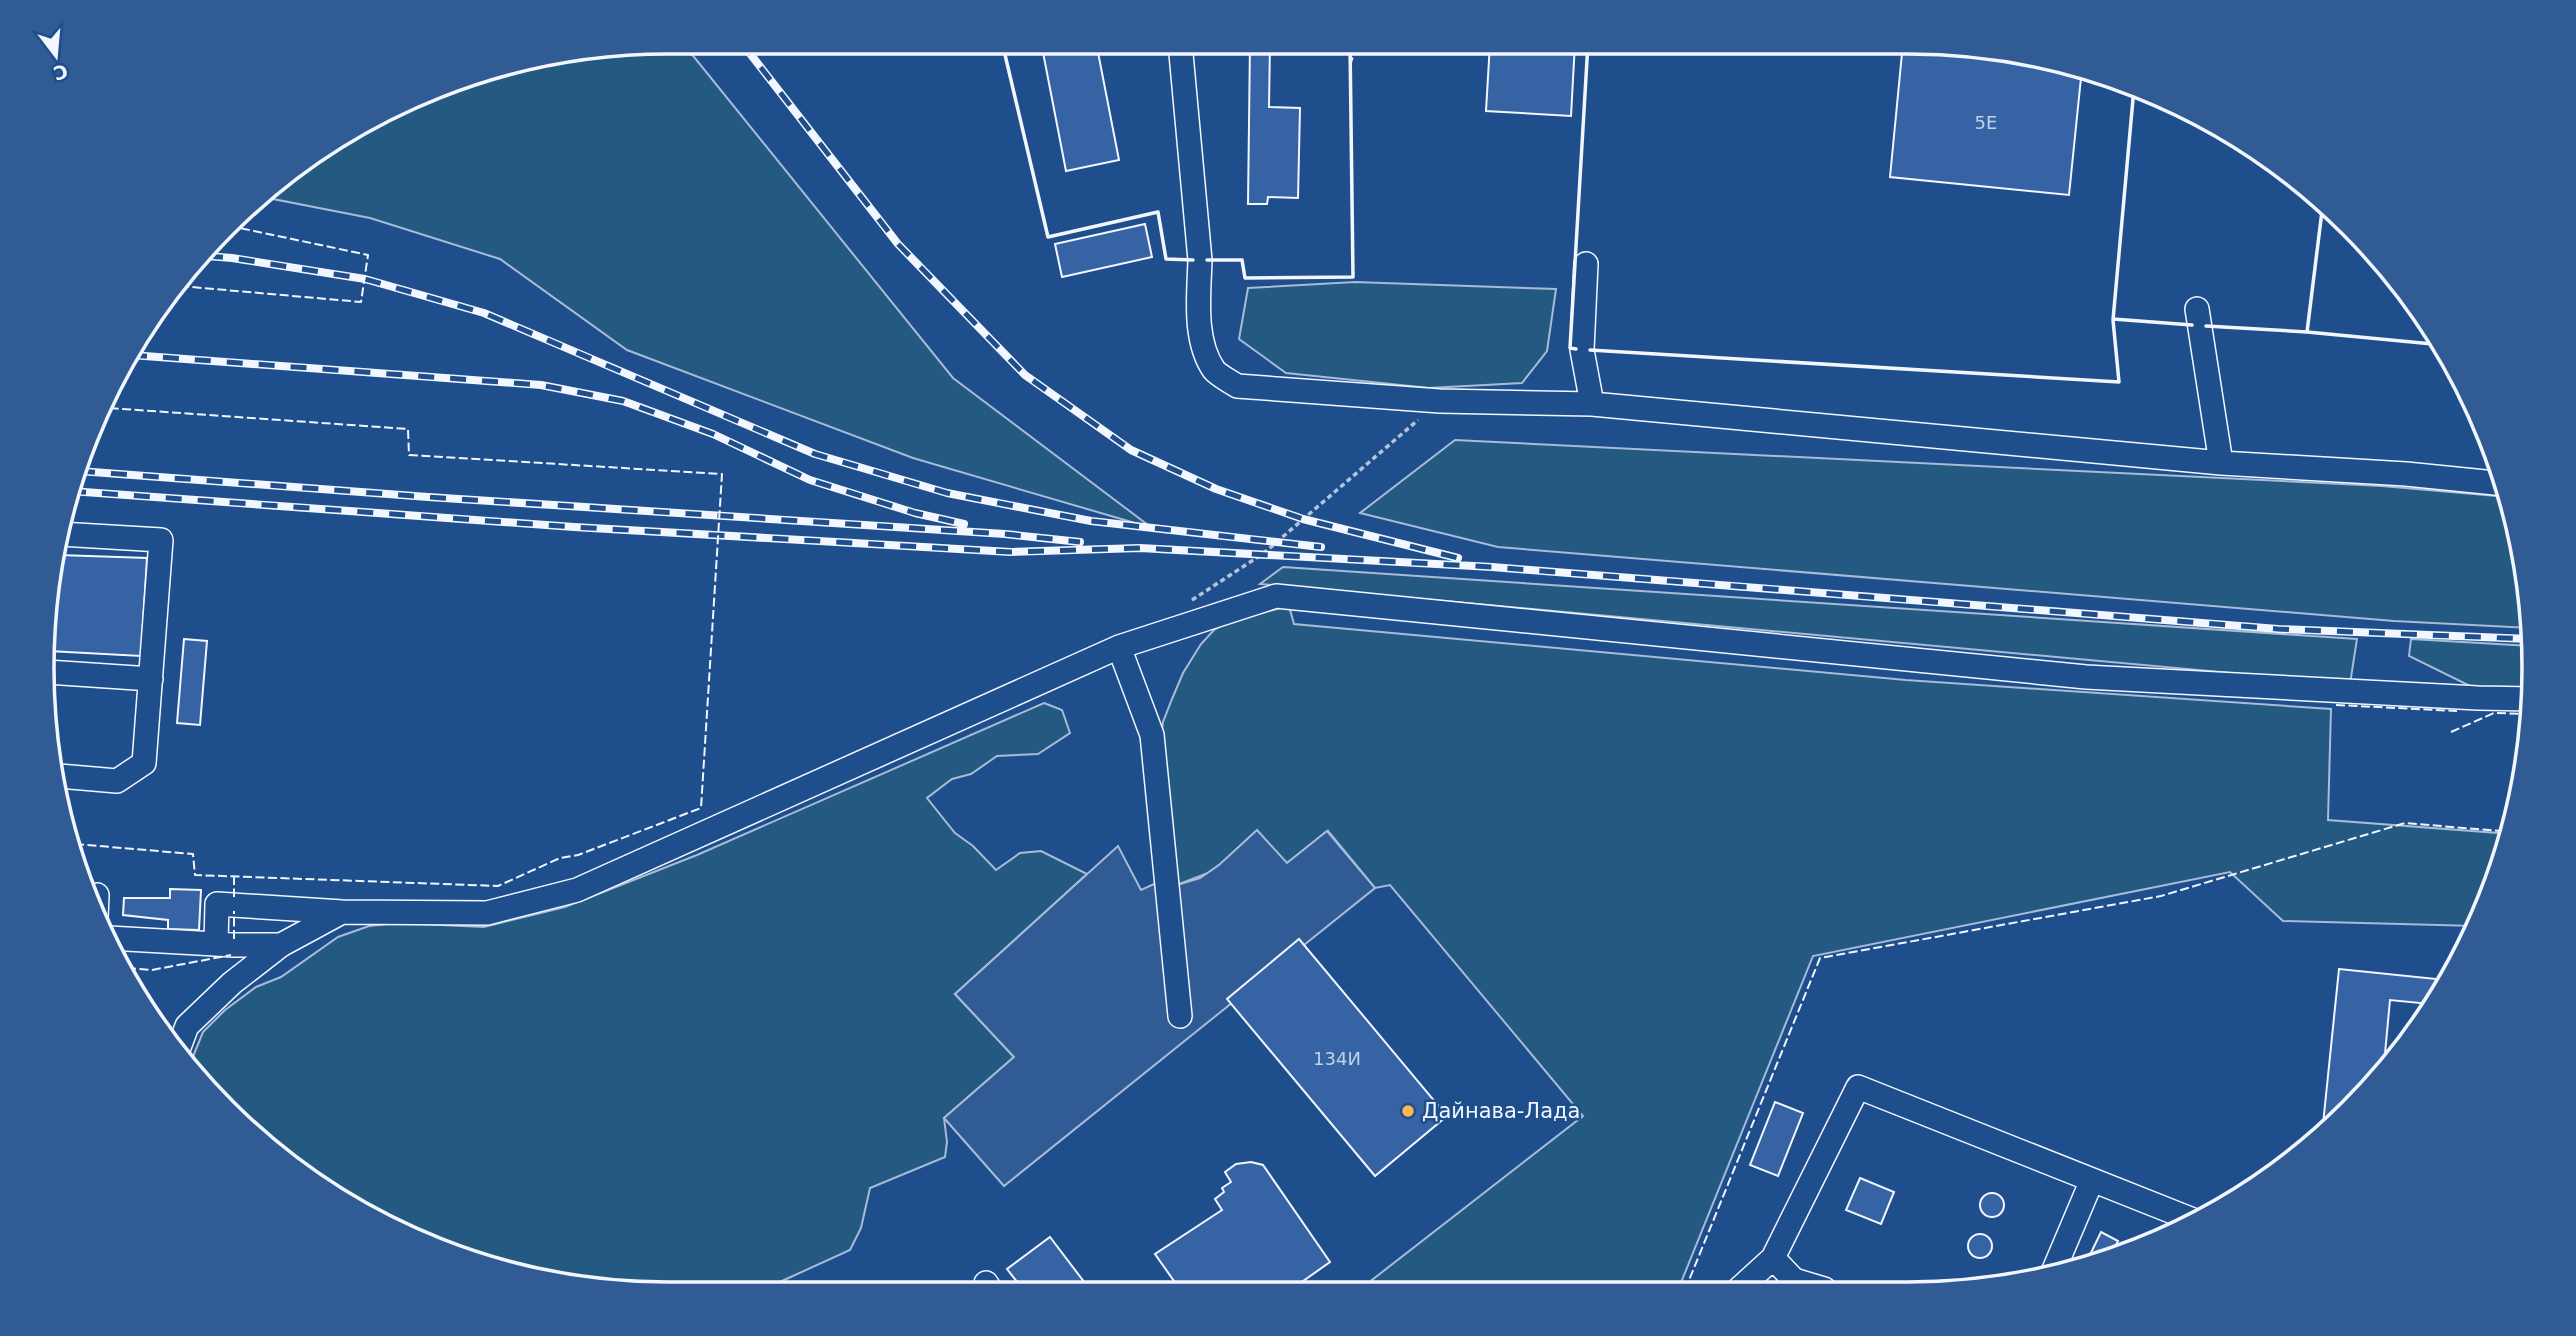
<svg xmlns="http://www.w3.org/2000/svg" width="2576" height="1336" font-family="'DejaVu Sans',sans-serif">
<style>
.green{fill:#245a82;stroke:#a8bbd7;stroke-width:2}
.parking{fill:#305b95;stroke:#a8bbd7;stroke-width:2}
.building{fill:#3563a3;stroke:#f2f6ff;stroke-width:2}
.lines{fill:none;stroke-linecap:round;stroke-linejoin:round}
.minor-casing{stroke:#f2f6ff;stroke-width:26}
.path{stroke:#b3c4dc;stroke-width:3.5;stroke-dasharray:5 3.5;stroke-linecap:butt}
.minor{stroke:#1f4e8c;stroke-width:23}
.rail-casing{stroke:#f2f6ff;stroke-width:8}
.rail{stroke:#1f4e8c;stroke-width:5;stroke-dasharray:16;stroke-linecap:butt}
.fence{stroke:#f2f6ff;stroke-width:2;stroke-dasharray:9 3.5;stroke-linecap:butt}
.wall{stroke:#f2f6ff;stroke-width:3.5}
.poi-dot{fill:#ffb74d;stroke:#1f4e8c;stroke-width:2.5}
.labels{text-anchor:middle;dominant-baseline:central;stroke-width:5;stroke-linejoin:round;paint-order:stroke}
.number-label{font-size:18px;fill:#c3d1e8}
.poi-label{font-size:21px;fill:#f2f6ff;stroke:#1f4e8c;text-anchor:start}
.rim{fill:none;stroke:#f2f6ff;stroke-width:3.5}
</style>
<rect width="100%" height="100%" fill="#1f4e8c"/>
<path class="green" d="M 668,42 L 682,42 L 953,378 L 1152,528 L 913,458 L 627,350 L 500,259 L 370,218 L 263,197 L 287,172 L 466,75 Z
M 1355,282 L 1556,289 L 1547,351 L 1522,383 L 1429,388 L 1286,373 L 1239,339 L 1248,288 Z
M 1455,440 L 2382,486 L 2508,497 L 2529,587 L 2530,628 L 2394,621 L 1498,547 L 1360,513 Z
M 1283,567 L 2357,639 L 2350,684 L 1260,584 Z
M 1289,606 L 1294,624 L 1906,680 L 2331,709 L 2328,820 L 2511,834 L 2476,926 L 2283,921 L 2230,872 L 1813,956 L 1678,1290 L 1359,1290 L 1583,1116 L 1390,885 L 1375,888 L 1328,831 L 1287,863 L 1219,865 L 1208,873 L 1179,884 L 1172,876 L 1160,745 L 1163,722 L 1172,699 L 1183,673 L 1201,644 L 1214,630 L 1222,625 L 1253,615 Z
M 2411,639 L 2531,646 L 2532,689 L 2472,687 L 2409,656 Z
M 1044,703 L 1062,710 L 1070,733 L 1038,754 L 997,756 L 971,774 L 952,779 L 927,798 L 955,833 L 973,846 L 996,870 L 1020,853 L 1041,851 L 1087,874 L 955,994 L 1014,1057 L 944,1118 L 947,1142 L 945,1157 L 870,1188 L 861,1228 L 850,1250 L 782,1281 L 765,1292 L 627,1293 L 506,1273 L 391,1229 L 287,1165 L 198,1081 L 193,1074 L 192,1059 L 203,1032 L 225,1010 L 256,987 L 281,977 L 338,937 L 369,926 L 398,923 L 484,927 L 565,907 L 697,855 Z"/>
<path class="parking" d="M 1257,830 L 1287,863 L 1327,831 L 1375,888 L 1004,1186 L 944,1118 L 1014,1057 L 955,994 L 1118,846 L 1141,890 L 1172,876 L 1180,884 L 1200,878 L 1219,865 Z"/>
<path class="building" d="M 1041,42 L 1096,42 L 1119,160 L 1066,171 Z
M 1250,43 L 1270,43 L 1269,107 L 1300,108 L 1298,198 L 1268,197 L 1267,204 L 1248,204 Z
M 1490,43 L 1575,43 L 1571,116 L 1486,111 Z
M 1903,43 L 1949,43 L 2070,63 L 2082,68 L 2069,195 L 1890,177 Z
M 1145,224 L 1152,257 L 1062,277 L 1055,244 Z
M 59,555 L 147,558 L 141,656 L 49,651 Z
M 184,639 L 207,641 L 200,725 L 177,723 Z
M 170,889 L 201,890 L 199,930 L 168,929 L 168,920 L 123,915 L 124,898 L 170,898 Z
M 1299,939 L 1447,1116 L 1375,1176 L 1227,999 Z
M 2339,969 L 2446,980 L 2430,1004 L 2390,1000 L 2383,1075 L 2322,1134 Z
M 1775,1102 L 1803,1113 L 1778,1176 L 1750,1165 Z
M 1251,1162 L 1263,1165 L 1330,1262 L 1289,1291 L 1181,1291 L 1155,1254 L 1222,1210 L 1215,1199 L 1224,1192 L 1222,1188 L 1231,1182 L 1225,1172 L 1236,1164 Z
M 1860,1178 L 1894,1192 L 1881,1224 L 1846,1210 Z
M1980 1205a12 12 0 1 1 24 0a12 12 0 1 1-24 0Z
M 2101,1232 L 2118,1241 L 2111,1256 L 2086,1263 Z
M1968 1246a12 12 0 1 1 24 0a12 12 0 1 1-24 0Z
M 1050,1237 L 1091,1291 L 1024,1291 L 1007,1269 Z"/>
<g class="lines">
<defs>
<path id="minor" d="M 1180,43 L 1200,260 C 1199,294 1193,340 1214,370 C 1219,376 1230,381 1237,386 L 1440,401 L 1592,404 L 2221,463 L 2406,474 L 2505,484
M 1586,264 L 1582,350 L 1592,404
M 2197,309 L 2221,463
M 1119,647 L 1152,735 L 1180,1016
M 47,672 L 151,679
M 59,776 L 117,781 L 144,763 L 161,540 L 60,534
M 96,918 L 97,895
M 109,938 L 233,945 L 281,945
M 216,944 L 217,904 L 342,912 L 487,913 L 577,890 L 1119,647 L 1276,596 L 2086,677 L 2478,698 L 2532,699
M 178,1050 L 187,1026 L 232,983 L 281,945 L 342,912
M 2053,1272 L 2092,1180
M 986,1283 L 992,1292
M 1739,1289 L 1773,1258
M 1824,1289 L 1794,1280 L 1773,1258 L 1858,1087 L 2193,1220"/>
</defs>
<use href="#minor" class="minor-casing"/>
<path class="path" d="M 1192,600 L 1264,553 L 1418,420"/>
<use href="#minor" class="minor"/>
<defs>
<path id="rail" d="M 741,42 L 898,244 L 1025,375 L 1131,450 L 1216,489 L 1303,519 L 1458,558
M 207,256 L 232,258 L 365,279 L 484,313 L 815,454 L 947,493 L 1091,521 L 1321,547
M 131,355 L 541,385 L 623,401 L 713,434 L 810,480 L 915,513 L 964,524
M 79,471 L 428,497 L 1005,534 L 1080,542
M 70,491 L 574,527 L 1011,552 L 1140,548 L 1492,567 L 2278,629 L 2530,639"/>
</defs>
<use href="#rail" class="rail-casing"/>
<use href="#rail" class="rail"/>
<path class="fence" d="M 1350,66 L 1357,43
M 180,286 L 361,302 L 368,255 L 235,227
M 2336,705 L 2457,711
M 2451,732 L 2494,713 L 2532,714
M 75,844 L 193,854 L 195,875 L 498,886 L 560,858 L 578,855 L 701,808 L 722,474 L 409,455 L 408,429 L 108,408
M 234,876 L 234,897
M 234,939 L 234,911
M 127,968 L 152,970 L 231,955
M 1685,1290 L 1820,958 L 2161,896 L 2405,823 L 2512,832"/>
<path class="wall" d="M 1002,42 L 1048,237 L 1158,212 L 1166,259 L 1193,260
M 1207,260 L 1242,260 L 1245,278 L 1353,277 L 1350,43
M 2113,319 L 2192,325
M 2206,326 L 2307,332 L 2323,203
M 2307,332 L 2443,345
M 1576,349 L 1570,348 L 1588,43
M 1590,350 L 2119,382 L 2113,320 L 2134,88"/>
</g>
<circle class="poi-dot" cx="1408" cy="1111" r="7"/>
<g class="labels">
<g class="number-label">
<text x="1986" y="122">5Е</text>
<text x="1337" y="1058">134И</text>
</g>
<g class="poi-label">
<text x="1422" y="1111">Дайнава-Лада</text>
</g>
</g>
<path d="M0 0H2576V1336H0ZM668 54H1908A614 614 0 0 1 2522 668V668A614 614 0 0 1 1908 1282H668A614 614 0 0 1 54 668V668A614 614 0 0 1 668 54Z" fill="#305b95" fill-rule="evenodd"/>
<path class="rim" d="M668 54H1908A614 614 0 0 1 2522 668V668A614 614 0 0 1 1908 1282H668A614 614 0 0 1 54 668V668A614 614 0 0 1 668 54Z"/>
<g transform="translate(56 56) rotate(164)" stroke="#1f4e8c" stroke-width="5" paint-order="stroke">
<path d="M0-5L12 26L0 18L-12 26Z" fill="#f2f6ff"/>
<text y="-10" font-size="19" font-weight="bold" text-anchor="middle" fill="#f2f6ff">С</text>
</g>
</svg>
